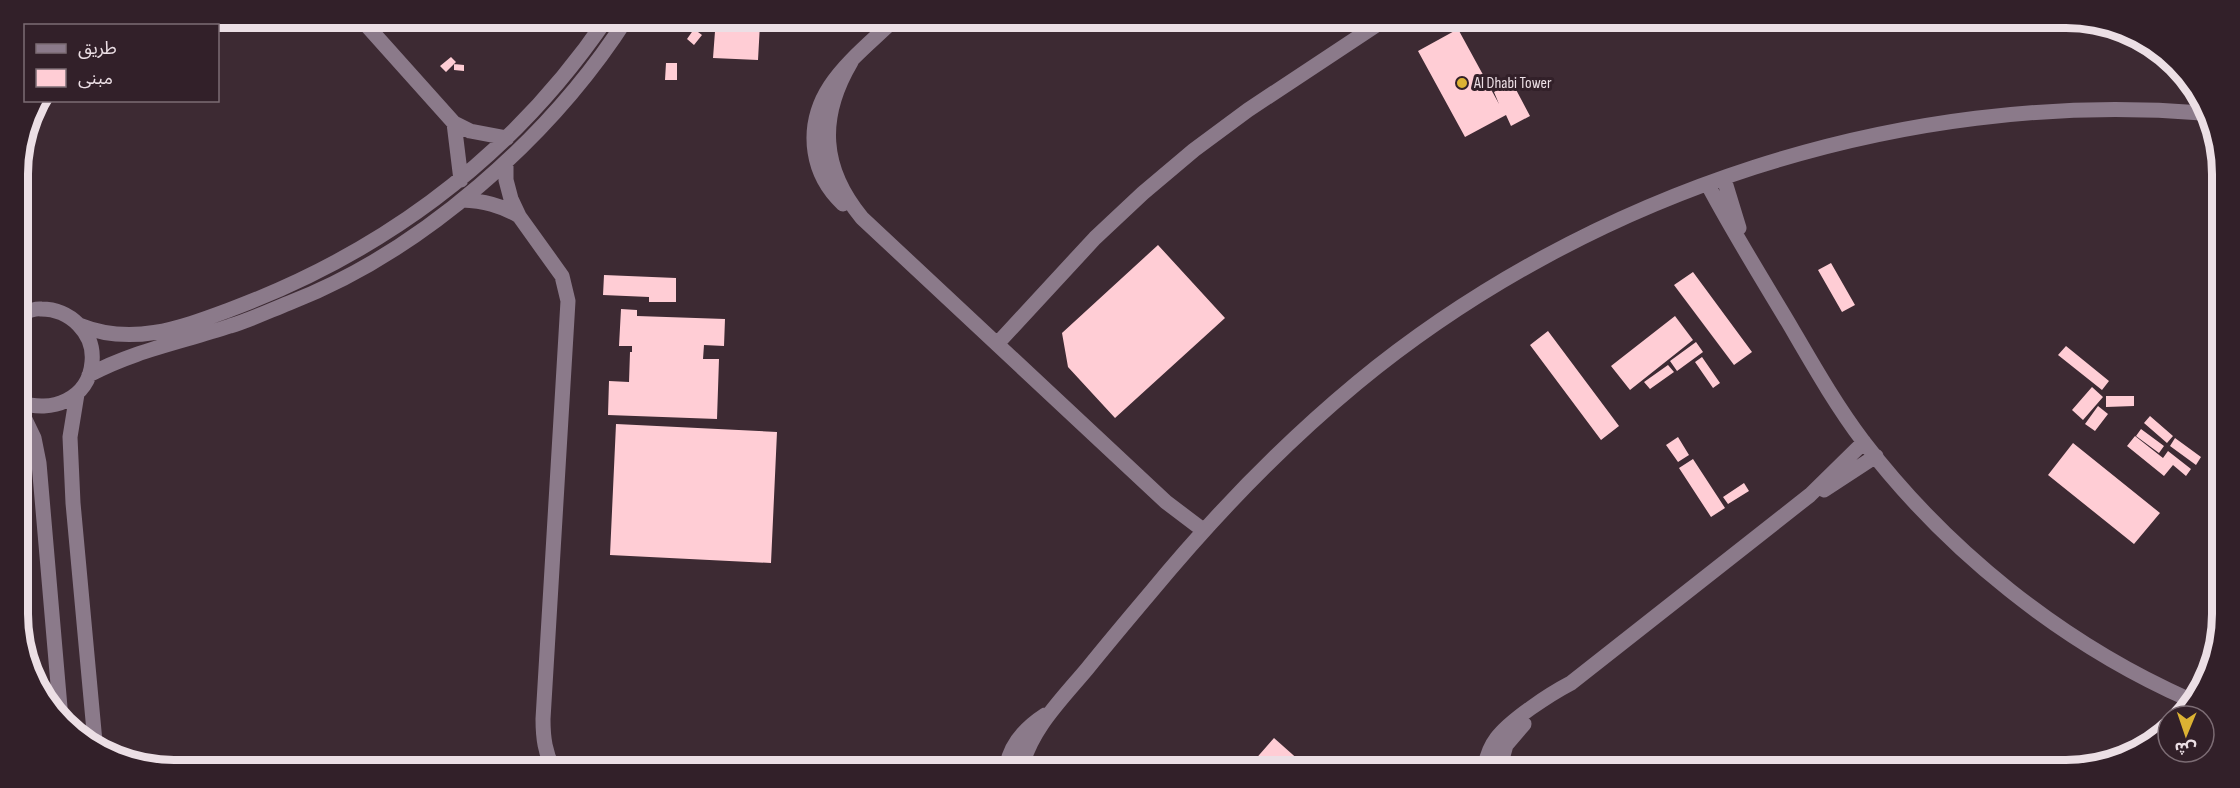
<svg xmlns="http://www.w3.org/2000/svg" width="2240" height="788" font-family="'Sofia Sans Condensed','Noto Sans Arabic',sans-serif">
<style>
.building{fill:#ffcdd5}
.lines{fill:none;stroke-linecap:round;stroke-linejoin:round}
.minor{stroke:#8b7a8a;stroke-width:15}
.poi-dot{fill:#dcb233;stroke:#322029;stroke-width:2}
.labels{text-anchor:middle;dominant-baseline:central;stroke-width:6;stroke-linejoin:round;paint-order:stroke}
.poi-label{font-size:16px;fill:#ecdfe5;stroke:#322029;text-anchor:start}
.rim{fill:none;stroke:#ecdfe5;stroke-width:8}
</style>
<rect width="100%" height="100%" fill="#3d2a33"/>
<path class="building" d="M 716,18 L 748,18 L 748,23 L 760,24 L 758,60 L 713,58 Z
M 694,29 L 702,35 L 694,45 L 687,39 Z
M 1458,29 L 1499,104 L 1494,92 L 1512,82 L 1530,116 L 1511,126 L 1506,115 L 1465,137 L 1418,51 Z
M 451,57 L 456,62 L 446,72 L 440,66 Z
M 666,63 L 677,63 L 677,80 L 665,80 Z
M 454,64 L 464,65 L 464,71 L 454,70 Z
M 1158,245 L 1225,318 L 1115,418 L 1068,367 L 1062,333 Z
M 1831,263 L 1855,305 L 1842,312 L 1818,270 Z
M 1693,272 L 1752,352 L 1734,365 L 1674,285 Z
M 604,275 L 676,278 L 676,302 L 649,302 L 649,297 L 603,295 Z
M 621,309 L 637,310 L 637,316 L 725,319 L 724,346 L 704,345 L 703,359 L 719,359 L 717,419 L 608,415 L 609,381 L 629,382 L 630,352 L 632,352 L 632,346 L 619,346 Z
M 1675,316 L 1693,340 L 1630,390 L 1611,366 Z
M 1548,331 L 1619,426 L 1601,440 L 1530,345 Z
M 1696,342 L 1703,352 L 1677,371 L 1670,361 Z
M 2066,346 L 2109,381 L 2102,390 L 2058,355 Z
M 1702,357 L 1720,383 L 1713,388 L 1695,362 Z
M 1668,365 L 1674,372 L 1650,389 L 1644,382 Z
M 2092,387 L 2103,397 L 2083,420 L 2072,410 Z
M 2106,396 L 2134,396 L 2134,406 L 2106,407 Z
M 2098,406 L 2108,414 L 2095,431 L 2085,424 Z
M 2150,416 L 2173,436 L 2167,443 L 2144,423 Z
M 616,424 L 777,432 L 771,563 L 610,555 Z
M 2141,429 L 2164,446 L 2159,453 L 2136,436 Z
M 2135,436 L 2163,458 L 2168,451 L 2191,469 L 2186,476 L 2173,465 L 2164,476 L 2127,446 Z
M 1678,437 L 1689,455 L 1678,462 L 1666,445 Z
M 2175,438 L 2201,457 L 2196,465 L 2170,446 Z
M 2073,443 L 2160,513 L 2134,544 L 2048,475 Z
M 1693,459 L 1725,508 L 1711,517 L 1679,468 Z
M 1744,483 L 1749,491 L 1728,504 L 1723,497 Z
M 2221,588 L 2222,613 L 2215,654 L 2204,651 Z
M 1274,738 L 1310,770 L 1246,770 Z"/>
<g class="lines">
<path class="minor" d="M 360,18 L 454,123 L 470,131 L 507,138
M 851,62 C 818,118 821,168 862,218 L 1166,502 L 1203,530
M 454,123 L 461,180
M 506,162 L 506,180 L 511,199 L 519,216 L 562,276 L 568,301 L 543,719 C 543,738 545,753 554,770
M 1724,179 L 1739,228
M 1708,185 C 1733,232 1761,277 1788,322 C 1812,363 1835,404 1863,441 C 1947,551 2062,643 2188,699
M 462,200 C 484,201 500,205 519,216
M 843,204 C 828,190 818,172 815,152 C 806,90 856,57 896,18
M 19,315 C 26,312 34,308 41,309 C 70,309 95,333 92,362 C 89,399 51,414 20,402
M 79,325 C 131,346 178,329 229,310 C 385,252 513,156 607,18
M 997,344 L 1095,238 L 1143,193 L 1194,150 L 1248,110 L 1387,18
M 89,375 C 133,351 182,342 230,326 C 250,320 269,311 289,303 C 421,252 551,137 627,18
M 77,394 L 70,437 L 73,503 L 95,742
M 20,409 L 34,438 L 39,463 L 61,719
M 1824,490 L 1876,456
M 1006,770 C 1009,745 1025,728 1045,715
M 1021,770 C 1030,730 1061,700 1087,669 C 1108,643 1129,618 1151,592 C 1213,517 1281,446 1357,383 C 1589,192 1902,89 2202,113
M 1484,770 C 1486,759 1489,748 1496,739 C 1510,720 1550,694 1571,683 L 1810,495 L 1864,442
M 1499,770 L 1506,745 L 1524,724"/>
</g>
<circle class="poi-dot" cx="1462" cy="83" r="6"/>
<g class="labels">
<g class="poi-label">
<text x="1474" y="83">Al Dhabi Tower</text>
</g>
</g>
<path d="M0 0H2240V788H0ZM174 28H2066A146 146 0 0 1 2212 174V614A146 146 0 0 1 2066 760H174A146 146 0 0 1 28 614V174A146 146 0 0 1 174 28Z" fill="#322029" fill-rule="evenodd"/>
<path class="rim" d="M174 28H2066A146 146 0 0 1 2212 174V614A146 146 0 0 1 2066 760H174A146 146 0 0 1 28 614V174A146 146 0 0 1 174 28Z"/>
<rect x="24" y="24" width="195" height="78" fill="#322029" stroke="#7c6c74" stroke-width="1.5"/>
<rect x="36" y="44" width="30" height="9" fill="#8b7a8a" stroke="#7c6c74" stroke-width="1.5"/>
<text x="78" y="54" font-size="18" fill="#ecdfe5">طريق</text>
<rect x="36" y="69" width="30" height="18" fill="#ffcdd5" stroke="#7c6c74" stroke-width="1.5"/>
<text x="78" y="84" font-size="18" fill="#ecdfe5">مبنى</text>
<g transform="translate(2186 734) rotate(182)"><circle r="28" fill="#322029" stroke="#7c6c74" stroke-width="1.5"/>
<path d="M0-4.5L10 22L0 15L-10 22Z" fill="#dcb233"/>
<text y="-9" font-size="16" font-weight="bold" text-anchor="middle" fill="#ecdfe5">ش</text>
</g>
</svg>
